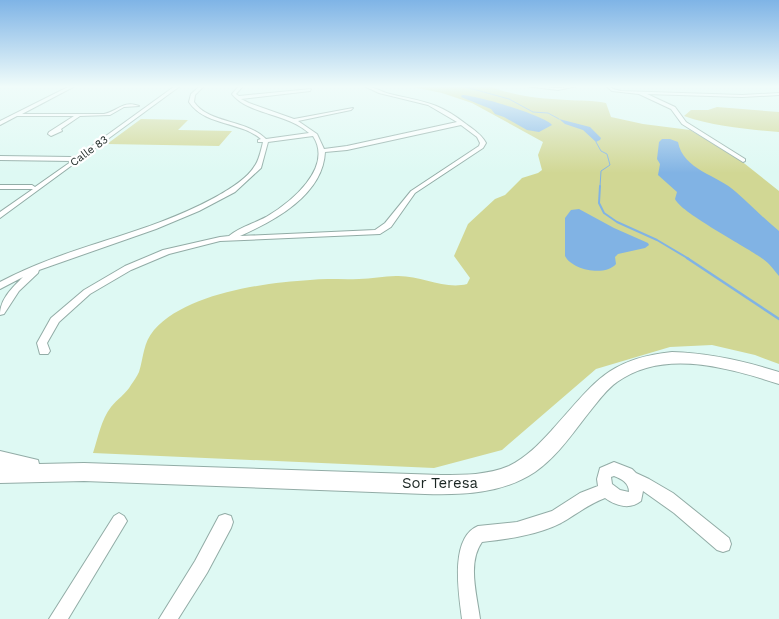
<svg xmlns="http://www.w3.org/2000/svg" width="779" height="619" font-family="'Work Sans',sans-serif">
<style>
.green{fill:#d1d794}
.water{fill:#81b3e4}
.lines{fill:none;stroke-linecap:round;stroke-linejoin:round}
.stream-far2{stroke:#81b3e4;stroke-width:1}
.stream-far1{stroke:#81b3e4;stroke-width:2}
.stream{stroke:#81b3e4;stroke-width:2.5}
.street-casing{stroke:#92aca6;stroke-width:2}
.secondary-casing{stroke:#92aca6;stroke-width:2}
.street{fill:#fff;fill-rule:evenodd}
.secondary{fill:#fff;fill-rule:evenodd}
.labels{text-anchor:middle;dominant-baseline:central;stroke-width:4.5;stroke-linejoin:round;paint-order:stroke}
.far-street-label{font-size:11px;fill:#1a2522;stroke:#fff}
.near-street-label{font-size:15px;fill:#1a2522;stroke:#fff}
</style>
<rect width="100%" height="100%" fill="#def9f3"/>
<path class="green" d="M 408,86 L 489,86 C 513,96 541,99 567,100 C 581,101 592,100 606,103 L 611,117 L 643,124 L 690,130 L 735,156 L 779,191 L 779,364 L 755,355 L 712,345 L 670,347 L 596,369 L 502,450 L 434,468 L 93,453 C 98,438 101,420 111,407 C 117,399 126,394 131,385 C 134,381 137,376 139,372 C 144,356 143,343 154,330 C 187,293 263,283 310,280 C 326,278 342,280 359,279 C 371,279 384,276 396,276 C 421,275 444,290 467,284 L 470,278 L 454,256 L 468,224 L 495,199 L 505,195 L 522,178 L 538,173 L 542,170 L 538,155 L 543,142 L 472,103 L 442,93 Z
M 717,107 L 779,112 L 779,132 C 747,129 715,127 684,116 L 691,110 L 708,110 Z
M 141,119 L 188,120 L 178,130 L 232,131 L 219,146 L 107,144 Z"/>
<path class="water" d="M 462,95 C 476,95 546,116 552,125 L 539,132 L 527,130 L 504,117 L 495,114 L 491,109 L 461,97 Z
M 559,119 L 590,127 L 601,138 L 600,140 L 596,142 L 583,130 L 565,124 Z
M 662,139 L 670,139 L 678,142 C 683,170 718,175 736,192 C 751,205 764,219 779,231 L 779,276 C 774,270 769,263 763,259 C 747,247 681,213 675,199 L 677,192 L 658,175 L 660,164 L 657,159 L 659,142 Z
M 579,209 L 614,228 L 648,243 L 649,245 L 645,248 L 618,254 L 615,257 L 616,264 C 605,277 572,270 565,256 L 565,218 L 571,210 Z"/>
<g class="lines">
<path class="stream-far2" d="M 462,86 L 509,99 L 533,112 L 548,113 L 559,119
M 596,142 L 601,151 L 607,154 L 610,165 L 601,171 L 600,187"/>
<path class="stream-far1" d="M 600,186 L 599,203 L 604,213 L 617,222 L 657,240 L 689,259"/>
<path class="stream" d="M 687,258 L 779,319"/>
<defs>
<path id="street" d="M 70,86 L 75,86 L 22,114 L 104,114 C 118,111 123,100 139,106 L 124,107 L 110,115 L 80,116 L 61,129 L 62,131 L 51,136 L 48,134 L 49,132 L 74,116 L 17,116 L 0,125 L 0,121 Z
M 175,86 L 180,86 L 0,218 L 0,212 L 33,189 L 0,189 L 0,185 L 32,185 L 35,187 L 72,161 L 0,160 L 0,156 L 71,157 L 74,159 Z
M 200,86 L 204,86 L 195,95 L 194,102 C 209,124 246,119 266,139 L 309,133 C 287,113 249,115 232,94 L 239,86 L 243,86 L 236,94 L 239,96 L 311,89 L 310,91 L 241,99 L 249,103 L 294,119 L 353,108 L 351,110 L 298,121 L 317,134 L 324,149 L 347,146 L 457,122 L 428,105 L 379,93 L 364,86 C 373,86 381,92 390,94 C 424,102 438,102 466,124 C 474,130 481,134 486,143 L 483,148 L 415,193 L 391,227 L 380,234 L 220,241 L 169,254 L 131,270 L 90,294 L 59,322 L 47,343 L 50,351 L 48,354 L 40,354 L 37,343 L 51,318 L 84,290 L 125,266 L 163,250 L 220,237 L 229,236 C 238,228 255,223 266,217 C 290,203 334,168 313,136 L 268,142 L 261,168 L 235,192 L 199,211 L 156,229 L 39,270 L 38,273 L 19,291 L 4,314 L 0,315 C 0,299 12,288 23,277 L 0,289 L 0,282 C 67,246 145,235 212,199 C 225,192 246,180 254,167 C 259,161 261,150 263,142 L 258,142 L 258,140 L 261,139 C 240,121 205,126 189,102 L 191,94 ZM 461,125 L 477,137 L 480,143 L 479,146 L 411,191 L 385,223 L 375,230 L 240,236 C 274,221 323,195 325,152 L 347,150 Z
M 526,86 L 558,88 L 577,86 L 558,90 Z
M 606,86 L 610,86 L 613,89 L 621,91 L 742,95 L 779,93 L 779,95 L 742,97 L 647,94 L 675,107 L 686,122 L 745,159 L 745,161 L 743,162 L 682,124 L 671,109 L 639,94 L 612,91 Z
M 614,462 L 632,469 L 636,473 L 649,479 L 673,493 L 729,538 L 731,544 L 729,550 L 723,552 L 717,550 L 674,513 L 643,491 L 641,501 C 630,510 616,506 605,498 C 587,505 577,514 561,523 C 537,535 509,539 482,542 C 467,563 477,595 480,619 L 462,619 C 459,595 449,538 478,526 L 517,522 L 552,511 L 580,493 L 598,486 L 597,479 L 600,468 ZM 614,476 C 622,479 629,483 629,492 L 620,490 L 612,484 L 611,477 Z
M 119,513 L 124,516 L 127,521 L 124,526 L 68,619 L 49,619 L 114,516 Z
M 225,514 L 231,516 L 233,522 L 231,528 L 207,573 L 178,619 L 159,619 L 195,561 L 219,516 Z"/>
<path id="secondary" d="M 672,352 C 709,353 744,361 779,372 L 779,384 C 729,368 664,348 617,382 C 607,389 599,400 591,410 C 574,431 558,456 535,472 C 502,494 463,495 425,494 L 84,481 L 0,483 L 0,451 L 38,460 L 39,464 L 84,463 L 441,475 C 464,475 488,475 509,466 C 527,457 539,444 552,430 C 594,384 606,359 672,352 Z"/>
</defs>
<use href="#street" class="street-casing"/>
<use href="#secondary" class="secondary-casing"/>
<use href="#street" class="street"/>
<use href="#secondary" class="secondary"/>
</g>
<linearGradient id="sky" x2="0" y2="1"><stop stop-color="#7fb4e6"/><stop offset="0.5" stop-color="#f0fcfa"/><stop offset="1" stop-color="#f0fcfa" stop-opacity="0"/></linearGradient>
<rect width="779" height="173" fill="url(#sky)"/>
<g class="labels">
<g class="far-street-label">
<text transform="translate(89 151) rotate(-36)">Calle 83</text>
</g>
<g class="near-street-label">
<text x="440" y="483">Sor Teresa</text>
</g>
</g>
</svg>
